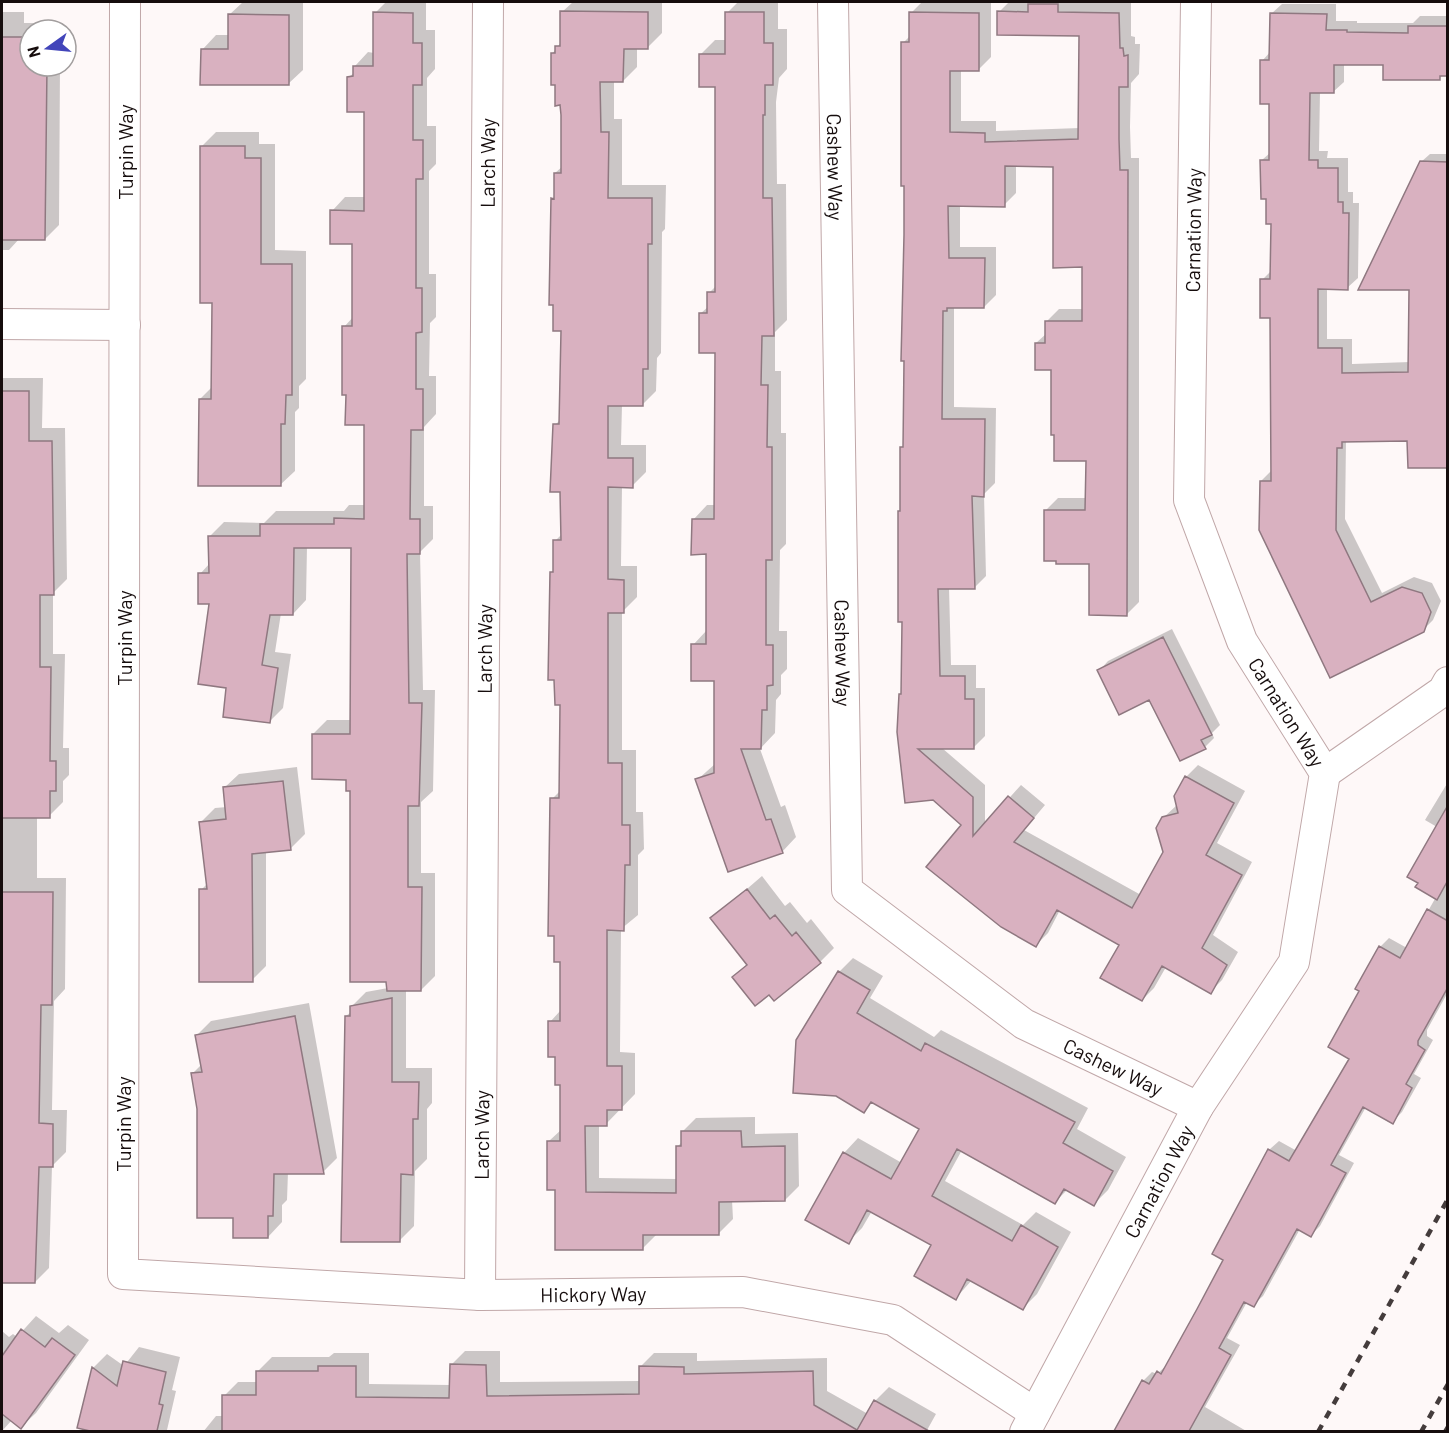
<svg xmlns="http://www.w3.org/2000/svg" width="1449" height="1433" font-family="Barlow,sans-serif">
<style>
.shadow{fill:#0003}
.building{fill:#d9b1c0;stroke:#8f7880;stroke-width:1.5}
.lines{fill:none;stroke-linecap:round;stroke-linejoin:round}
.street-casing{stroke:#c0a7a8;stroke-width:32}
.street{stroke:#fff;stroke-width:30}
.rail{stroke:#443c3c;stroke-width:4.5;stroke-dasharray:8 8;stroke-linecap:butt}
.labels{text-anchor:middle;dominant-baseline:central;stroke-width:5;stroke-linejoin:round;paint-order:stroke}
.street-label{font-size:20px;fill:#160d0d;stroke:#fff}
</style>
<rect width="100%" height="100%" fill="#fef8f8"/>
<path class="shadow" d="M 243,2 L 303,2 L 303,70 L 288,84 L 202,50 L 216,35 L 229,35 L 229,15 Z
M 386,2 L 426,2 L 426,30 L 435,30 L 435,69 L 427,78 L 427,126 L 436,126 L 436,164 L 429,171 L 429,274 L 436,274 L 436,317 L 430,323 L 429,376 L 436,376 L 436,414 L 424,427 L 424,506 L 433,506 L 433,539 L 420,552 L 423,690 L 435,690 L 433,791 L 421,802 L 421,873 L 435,873 L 435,976 L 421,990 L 406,990 L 406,1068 L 432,1068 L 432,1103 L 427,1109 L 427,1159 L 415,1171 L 414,1226 L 400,1240 L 346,1016 L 351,1012 L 351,1007 L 366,992 L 388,988 L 352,790 L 348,779 L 313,734 L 327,720 L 351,720 L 352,547 L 307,547 L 306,600 L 293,614 L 281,613 L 275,652 L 291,654 L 283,708 L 270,721 L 228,687 L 211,603 L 200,574 L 210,563 L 210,536 L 224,522 L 264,523 L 276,511 L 344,511 L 349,505 L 365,505 L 366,424 L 347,394 L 344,327 L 354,316 L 354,242 L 332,211 L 345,197 L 366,197 L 366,110 L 349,77 L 355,72 L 355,66 L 368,52 L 374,53 L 375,13 Z
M 573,2 L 662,2 L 662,33 L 648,47 L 637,47 L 637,67 L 623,81 L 614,81 L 614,119 L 622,119 L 622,185 L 666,185 L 665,229 L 662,232 L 661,353 L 657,358 L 656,391 L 642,405 L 622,405 L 621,445 L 646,445 L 646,472 L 632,486 L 622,486 L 621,566 L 637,566 L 637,597 L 622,612 L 622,750 L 636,750 L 636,812 L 643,812 L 644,849 L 638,855 L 638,915 L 621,929 L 620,1052 L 635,1053 L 635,1094 L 606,1124 L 599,1124 L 599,1178 L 678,1179 L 677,1147 L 682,1142 L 682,1132 L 696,1118 L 755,1117 L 755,1134 L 798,1133 L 799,1186 L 785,1200 L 732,1200 L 733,1219 L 719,1233 L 656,1235 L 642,1249 L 557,1188 L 549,1141 L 562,1129 L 562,1084 L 550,1022 L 561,1010 L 561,961 L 552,799 L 561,790 L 561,703 L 551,573 L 555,569 L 555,541 L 562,534 L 562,491 L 555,425 L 560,420 L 562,330 L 552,199 L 555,196 L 555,173 L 563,166 L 563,115 L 552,54 L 562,41 L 562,12 Z
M 738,2 L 778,2 L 778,29 L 787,29 L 787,69 L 779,78 L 776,102 L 777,184 L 786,184 L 787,320 L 775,332 L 775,371 L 781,371 L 781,433 L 786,433 L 786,544 L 780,550 L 779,631 L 787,631 L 787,669 L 781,675 L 781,694 L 776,700 L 775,733 L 760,749 L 781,807 L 785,805 L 796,837 L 782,852 L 697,780 L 715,764 L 716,680 L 693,645 L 707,630 L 707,553 L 693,520 L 707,505 L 716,505 L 716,352 L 700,314 L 709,306 L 709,293 L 717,285 L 717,86 L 701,54 L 715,40 L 727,40 L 727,13 Z
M 922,2 L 991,2 L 991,57 L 979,69 L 961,69 L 961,121 L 996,121 L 996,131 L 1080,128 L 1080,35 L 999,12 L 1009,2 L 1131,2 L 1131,36 L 1135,37 L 1135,44 L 1140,44 L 1139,74 L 1131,83 L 1130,127 L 1131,158 L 1139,158 L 1139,602 L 1127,614 L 1091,562 L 1046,510 L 1058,498 L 1087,498 L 1087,459 L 1053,368 L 1036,343 L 1047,333 L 1047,321 L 1059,309 L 1083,309 L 1084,266 L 1054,166 L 1016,165 L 1016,193 L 1004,205 L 960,205 L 960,247 L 996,247 L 996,295 L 984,307 L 954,307 L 954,407 L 996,408 L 995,483 L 984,494 L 986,576 L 974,588 L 949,587 L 951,665 L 976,665 L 976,688 L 985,688 L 985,736 L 973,748 L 942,748 L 985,785 L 985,825 L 1021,785 L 1045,805 L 1024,830 L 1141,895 L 1165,852 L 1163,818 L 1177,805 L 1186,777 L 1198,765 L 1245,791 L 1217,843 L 1252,862 L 1213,935 L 1238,952 L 1222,980 L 1210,992 L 1166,967 L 1154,988 L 1142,1000 L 1121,944 L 1060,910 L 1048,933 L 1036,945 L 963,825 L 933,798 L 907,801 L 902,510 L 906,235 L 903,43 L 911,35 L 911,13 Z
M 1282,4 L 1336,4 L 1336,21 L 1357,21 L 1357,23 L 1413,23 L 1420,16 L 1448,16 L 1448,76 L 1384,78 L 1384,64 L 1344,64 L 1344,82 L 1333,92 L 1320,92 L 1319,151 L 1328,151 L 1327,158 L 1348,158 L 1348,192 L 1353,192 L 1353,203 L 1359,203 L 1358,278 L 1347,288 L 1327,288 L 1327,339 L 1352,339 L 1352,364 L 1410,362 L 1421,162 L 1430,154 L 1448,154 L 1448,240 L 1409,439 L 1346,441 L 1345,519 L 1382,593 L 1414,577 L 1432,583 L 1441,601 L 1433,620 L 1423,630 L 1331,676 L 1261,481 L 1272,470 L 1272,317 L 1262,280 L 1272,270 L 1272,223 L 1262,160 L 1271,152 L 1271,102 L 1262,61 L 1271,51 L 1271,14 Z
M 2,12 L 24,12 L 24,23 L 61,23 L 61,30 L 30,30 L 30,66 L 60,66 L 59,225 L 45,239 L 20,238 L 9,250 L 2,250 Z
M 216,132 L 259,132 L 259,144 L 275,144 L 275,250 L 306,251 L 306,379 L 299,386 L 299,408 L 295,412 L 295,471 L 280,485 L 200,399 L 213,386 L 213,301 L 202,146 Z
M 2,378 L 43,378 L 42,428 L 65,428 L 67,579 L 53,593 L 53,654 L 65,654 L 63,748 L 69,748 L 69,775 L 63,781 L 63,802 L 49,816 L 37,816 L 37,878 L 66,878 L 65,989 L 54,1001 L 52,1110 L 67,1110 L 66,1152 L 52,1166 L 49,1268 L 35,1282 L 2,1281 Z
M 1172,629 L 1220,725 L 1212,733 L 1214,738 L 1205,747 L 1150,698 L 1099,671 L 1108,661 Z
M 297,767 L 305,834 L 290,849 L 266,851 L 266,966 L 252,980 L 201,890 L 208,883 L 201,822 L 215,808 L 227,807 L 224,788 L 239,774 Z
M 1448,782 L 1448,992 L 1427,1030 L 1427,1036 L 1433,1040 L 1414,1074 L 1421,1078 L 1402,1112 L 1392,1122 L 1366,1107 L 1339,1155 L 1354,1163 L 1320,1226 L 1311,1235 L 1300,1229 L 1263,1296 L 1253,1305 L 1247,1302 L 1227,1338 L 1240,1345 L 1205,1407 L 1248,1432 L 1116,1432 L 1143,1381 L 1152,1372 L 1157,1374 L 1169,1363 L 1225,1260 L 1269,1150 L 1279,1141 L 1297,1151 L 1351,1058 L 1361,990 L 1380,947 L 1389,938 L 1407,948 L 1436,897 L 1437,827 L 1425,820 Z
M 762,876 L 785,906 L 790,902 L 807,923 L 811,919 L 834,948 L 820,962 L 770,993 L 734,977 L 748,963 L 712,919 Z
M 853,958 L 883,976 L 870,998 L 934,1037 L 941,1030 L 1088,1108 L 1077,1129 L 1126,1157 L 1108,1190 L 1094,1204 L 1068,1189 L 1055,1202 L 962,1150 L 945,1181 L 1023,1225 L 1036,1212 L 1071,1232 L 1037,1294 L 1023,1308 L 972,1280 L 956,1298 L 933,1245 L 872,1211 L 862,1228 L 848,1242 L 844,1153 L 858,1138 L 902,1163 L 921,1128 L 873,1101 L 864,1111 L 839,972 Z
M 309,1003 L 337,1158 L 323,1172 L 288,1172 L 287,1200 L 282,1205 L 282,1222 L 268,1237 L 234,1217 L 199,1109 L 192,1074 L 202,1064 L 197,1035 L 211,1021 Z
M 36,1316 L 59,1333 L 68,1325 L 89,1340 L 36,1413 L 21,1427 L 12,1420 L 2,1431 L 2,1331 L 9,1337 L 13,1334 L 17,1337 Z
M 139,1347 L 180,1357 L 172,1390 L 176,1391 L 167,1430 L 97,1432 L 78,1427 L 93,1368 L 107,1354 L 124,1366 Z
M 465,1351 L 500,1351 L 500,1382 L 640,1381 L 640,1367 L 654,1353 L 697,1353 L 697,1361 L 827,1358 L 827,1391 L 868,1414 L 875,1401 L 889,1387 L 936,1414 L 926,1432 L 203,1432 L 216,1416 L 224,1416 L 224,1396 L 238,1382 L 258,1382 L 258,1371 L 272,1357 L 329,1357 L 334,1353 L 369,1353 L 369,1384 L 451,1385 L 451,1365 Z"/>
<path class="building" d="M 1028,4 L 1058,4 L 1058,12 L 1119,13 L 1120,48 L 1123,48 L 1124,56 L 1128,55 L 1128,87 L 1119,87 L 1119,139 L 1120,170 L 1128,170 L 1127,616 L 1089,615 L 1089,564 L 1056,564 L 1056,561 L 1044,561 L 1044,510 L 1085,510 L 1086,461 L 1054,461 L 1054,435 L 1051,435 L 1051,370 L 1035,370 L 1035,343 L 1045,343 L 1045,321 L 1082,321 L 1082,267 L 1053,268 L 1053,167 L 1005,166 L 1005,207 L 948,206 L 949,258 L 985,258 L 984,308 L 947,308 L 947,311 L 943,311 L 942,419 L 985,419 L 984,497 L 972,496 L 975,589 L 938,589 L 940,676 L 965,676 L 965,699 L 974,699 L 974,749 L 918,749 L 973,797 L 973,836 L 1008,796 L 1034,818 L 1014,842 L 1132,908 L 1163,852 L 1156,828 L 1162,817 L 1178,813 L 1174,796 L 1185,776 L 1234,803 L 1206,855 L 1242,875 L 1202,948 L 1227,965 L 1211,994 L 1162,966 L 1142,1001 L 1100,978 L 1119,945 L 1057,910 L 1036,947 L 1001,927 L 926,867 L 961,825 L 933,800 L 905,803 L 897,732 L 899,694 L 901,694 L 902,622 L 898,622 L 898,511 L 900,511 L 900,447 L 903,447 L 904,361 L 901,361 L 904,235 L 904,186 L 901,186 L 901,42 L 909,42 L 909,12 L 979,13 L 979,71 L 950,71 L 950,132 L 985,133 L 985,142 L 1078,139 L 1079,36 L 997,35 L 997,11 L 1028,12 Z
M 560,11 L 648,12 L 648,49 L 624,49 L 623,82 L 600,82 L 601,132 L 609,132 L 608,198 L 652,198 L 652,244 L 648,244 L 648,369 L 643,369 L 643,406 L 608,406 L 608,458 L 633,458 L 633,488 L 608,487 L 608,579 L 624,580 L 624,613 L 608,613 L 608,763 L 622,763 L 622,825 L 630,825 L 630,865 L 625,865 L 624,931 L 607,930 L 607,1066 L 622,1066 L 622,1110 L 607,1110 L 607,1126 L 585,1126 L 586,1192 L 676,1193 L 676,1146 L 681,1146 L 681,1131 L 741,1131 L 742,1147 L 785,1146 L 785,1201 L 719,1202 L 719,1235 L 643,1235 L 643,1250 L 555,1250 L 555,1190 L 547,1190 L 547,1141 L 560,1141 L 560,1085 L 555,1085 L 555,1057 L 548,1057 L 548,1021 L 560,1021 L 560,962 L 554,962 L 554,936 L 548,936 L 550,798 L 559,798 L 560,705 L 555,705 L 554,680 L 548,680 L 550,572 L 553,572 L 553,540 L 561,540 L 560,492 L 550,492 L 553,424 L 559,424 L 561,331 L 553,331 L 553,305 L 549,305 L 551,198 L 554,199 L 554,173 L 561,173 L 561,115 L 560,105 L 555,106 L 555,85 L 551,85 L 551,53 L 555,53 L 555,46 L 560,46 Z
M 373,12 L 413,13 L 413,43 L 422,43 L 422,85 L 413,85 L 413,140 L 423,140 L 423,179 L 416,179 L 416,288 L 422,288 L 422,332 L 416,333 L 416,389 L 423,389 L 423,430 L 411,430 L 410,519 L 420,519 L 420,554 L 407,554 L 409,703 L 422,703 L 419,806 L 408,806 L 408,887 L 422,887 L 421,991 L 387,991 L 386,982 L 350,982 L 350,791 L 346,791 L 346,780 L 312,779 L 312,734 L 350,734 L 351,548 L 294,548 L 293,615 L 270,615 L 262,665 L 278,668 L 270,723 L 223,717 L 226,688 L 198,684 L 209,604 L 198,604 L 198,573 L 209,573 L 208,536 L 260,536 L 260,524 L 334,524 L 334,518 L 364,519 L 364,425 L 345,425 L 346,395 L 342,395 L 342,326 L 352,326 L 352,244 L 330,244 L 330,210 L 364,211 L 364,112 L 347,112 L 347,77 L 353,76 L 353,66 L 373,66 Z
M 725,12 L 764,12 L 764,43 L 773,43 L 773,85 L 765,85 L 765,115 L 763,115 L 763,198 L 772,198 L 774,336 L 762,336 L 761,385 L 768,385 L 767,447 L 772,447 L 772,560 L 766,560 L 766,645 L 773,645 L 773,685 L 767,686 L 767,710 L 762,710 L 761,749 L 741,749 L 766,820 L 771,819 L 783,853 L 728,872 L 695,779 L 714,773 L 714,681 L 691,681 L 691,644 L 706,644 L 706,554 L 691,555 L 692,519 L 714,519 L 715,353 L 699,353 L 699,313 L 707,313 L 707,292 L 715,292 L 715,87 L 699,87 L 699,54 L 725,54 Z
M 1270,13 L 1327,14 L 1326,30 L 1347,30 L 1347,32 L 1408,33 L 1408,26 L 1448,26 L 1448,76 L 1440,76 L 1440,80 L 1383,80 L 1383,65 L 1334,65 L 1334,93 L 1310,93 L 1309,160 L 1318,160 L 1318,168 L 1338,168 L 1338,202 L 1343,202 L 1343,213 L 1349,213 L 1348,290 L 1318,289 L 1318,348 L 1342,348 L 1342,373 L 1408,372 L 1409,290 L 1358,290 L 1420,161 L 1448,162 L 1448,468 L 1408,468 L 1407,441 L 1342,442 L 1342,448 L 1337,448 L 1336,530 L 1371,602 L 1402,587 L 1422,593 L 1431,612 L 1424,632 L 1330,678 L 1259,530 L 1260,481 L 1271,481 L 1270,318 L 1260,318 L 1260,279 L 1270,279 L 1271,224 L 1266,224 L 1266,199 L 1261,199 L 1260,160 L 1269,160 L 1269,104 L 1260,104 L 1260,60 L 1269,60 Z
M 228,14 L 289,15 L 289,85 L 200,85 L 201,49 L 228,49 Z
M 2,37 L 30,37 L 30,66 L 47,66 L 45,240 L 2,240 Z
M 200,146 L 245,146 L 245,158 L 261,158 L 261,264 L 292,264 L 292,395 L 286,395 L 285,424 L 281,424 L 281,486 L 198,486 L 199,399 L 211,399 L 212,303 L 200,303 Z
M 2,391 L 29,391 L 29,441 L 52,441 L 54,595 L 40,595 L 40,667 L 51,667 L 50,761 L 56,761 L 56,791 L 50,791 L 50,818 L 2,818 Z
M 1163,637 L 1212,735 L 1201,740 L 1206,749 L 1180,761 L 1149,700 L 1119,715 L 1097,670 Z
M 283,781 L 291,850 L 252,854 L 253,982 L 199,982 L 199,889 L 207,889 L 199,822 L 226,819 L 223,787 Z
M 1448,805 L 1448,880 L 1437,900 L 1415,887 L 1418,883 L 1407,877 Z
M 747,889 L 770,919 L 775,915 L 792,936 L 796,932 L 821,963 L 774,1001 L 769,995 L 755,1006 L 732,977 L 747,965 L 710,918 Z
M 2,892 L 53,892 L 52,1005 L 41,1005 L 39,1123 L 53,1124 L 53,1167 L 39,1167 L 35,1283 L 2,1283 Z
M 1427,909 L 1448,921 L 1448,987 L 1418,1041 L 1418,1045 L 1425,1050 L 1406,1084 L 1412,1088 L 1393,1124 L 1363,1107 L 1331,1165 L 1346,1173 L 1311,1237 L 1297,1229 L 1254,1307 L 1244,1302 L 1219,1348 L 1231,1355 L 1189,1431 L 1114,1431 L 1142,1380 L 1149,1384 L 1157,1371 L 1161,1374 L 1197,1309 L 1223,1260 L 1212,1254 L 1268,1149 L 1289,1161 L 1349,1059 L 1328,1047 L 1359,991 L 1355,989 L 1379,946 L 1400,958 Z
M 838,971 L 870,990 L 857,1013 L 921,1051 L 925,1043 L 1075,1122 L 1063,1143 L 1113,1171 L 1094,1206 L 1064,1189 L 1055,1204 L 957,1149 L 932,1196 L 1012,1241 L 1021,1225 L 1058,1247 L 1023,1310 L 967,1279 L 956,1300 L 914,1276 L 931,1245 L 867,1210 L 849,1244 L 805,1220 L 843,1152 L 891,1179 L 919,1129 L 871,1102 L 864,1113 L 836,1096 L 793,1093 L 796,1040 Z
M 392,998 L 392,1082 L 419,1082 L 418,1119 L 413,1119 L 413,1175 L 401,1174 L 400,1242 L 341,1242 L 345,1016 L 350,1016 L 350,1006 Z
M 295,1016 L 324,1174 L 274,1174 L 273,1216 L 268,1216 L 268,1238 L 233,1238 L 233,1218 L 197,1218 L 197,1109 L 191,1073 L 202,1072 L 195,1035 Z
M 21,1329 L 45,1347 L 52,1338 L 75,1355 L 21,1429 L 2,1414 L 2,1356 Z
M 123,1361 L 166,1372 L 159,1404 L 163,1405 L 157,1431 L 90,1431 L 77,1428 L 92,1367 L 117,1386 Z
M 450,1364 L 486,1365 L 487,1396 L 639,1394 L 639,1366 L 684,1367 L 684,1374 L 813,1371 L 814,1405 L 857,1430 L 874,1400 L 929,1431 L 222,1431 L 222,1395 L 256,1395 L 256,1371 L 318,1371 L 318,1366 L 356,1366 L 356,1397 L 449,1398 Z"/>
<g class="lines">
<defs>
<g id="street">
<path id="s1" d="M 125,2 L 123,1274 L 480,1295 L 743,1292 L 893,1320 L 1035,1413"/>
<path id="s2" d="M 833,2 L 847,890 L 1024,1024 L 1198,1107"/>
<path d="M 2,324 L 125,325"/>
<path d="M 1325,773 L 1443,691 L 1448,682"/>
<path id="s3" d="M 480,1295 L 488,2"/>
<path id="s4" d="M 1025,1432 L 1198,1107 L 1294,962 L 1325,773 L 1242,641 L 1189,500 L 1196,2"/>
</g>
</defs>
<use href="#street" class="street-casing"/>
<use href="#street" class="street"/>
<path class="rail" d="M 1318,1432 L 1448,1199
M 1421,1432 L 1448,1384
M 1445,1432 L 1448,1427"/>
</g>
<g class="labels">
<g class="street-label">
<text transform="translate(125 152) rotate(-90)">Turpin Way</text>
<text stroke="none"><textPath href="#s3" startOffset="1132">Larch Way</textPath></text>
<text stroke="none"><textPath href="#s2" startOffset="165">Cashew Way</textPath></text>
<text stroke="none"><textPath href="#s4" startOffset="1310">Carnation Way</textPath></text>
<text transform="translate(124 638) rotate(-90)">Turpin Way</text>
<text stroke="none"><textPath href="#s3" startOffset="646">Larch Way</textPath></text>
<text stroke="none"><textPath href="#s2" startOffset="651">Cashew Way</textPath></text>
<text transform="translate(1287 712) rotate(58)">Carnation Way</text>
<text stroke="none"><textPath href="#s2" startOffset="1209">Cashew Way</textPath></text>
<text transform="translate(123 1124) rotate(-90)">Turpin Way</text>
<text stroke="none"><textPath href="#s3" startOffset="160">Larch Way</textPath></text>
<text stroke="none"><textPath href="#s4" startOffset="284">Carnation Way</textPath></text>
<text stroke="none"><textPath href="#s1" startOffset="1743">Hickory Way</textPath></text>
</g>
</g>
<rect width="1449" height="1433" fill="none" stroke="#160d0d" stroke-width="6"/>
<g transform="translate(48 48) rotate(255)"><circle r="28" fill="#ffffff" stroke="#a29e9e" stroke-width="1.5"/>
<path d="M0-4.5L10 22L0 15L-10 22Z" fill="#4245ba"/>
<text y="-9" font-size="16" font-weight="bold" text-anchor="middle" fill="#160d0d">N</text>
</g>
</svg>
